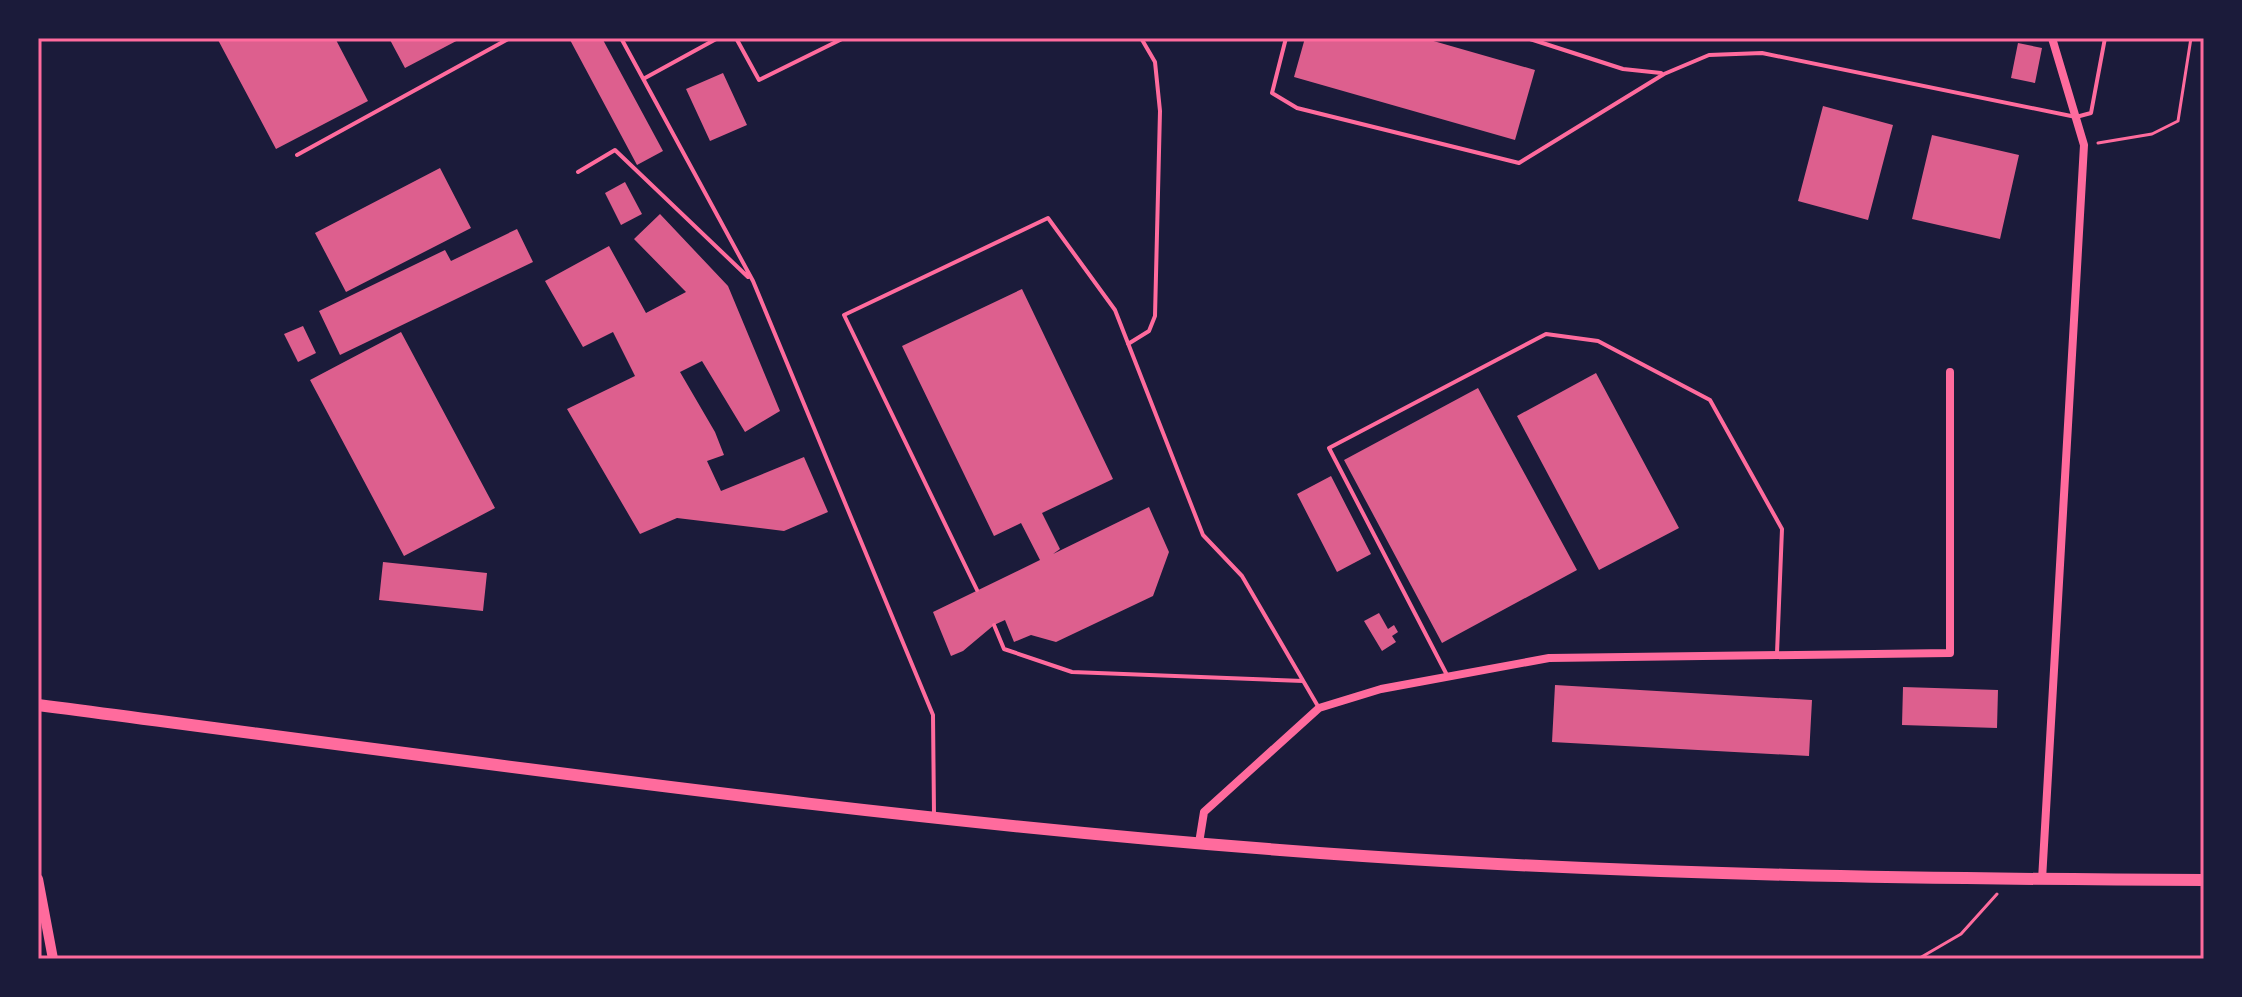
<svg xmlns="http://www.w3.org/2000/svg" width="2242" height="997" font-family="'Alegreya Sans',sans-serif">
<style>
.building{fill:#dd5f8e}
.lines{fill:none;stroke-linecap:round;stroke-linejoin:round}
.path{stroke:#ff6b9d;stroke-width:3}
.service{stroke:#ff6b9d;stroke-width:4}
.minor{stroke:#ff6b9d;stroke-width:8}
.tertiary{stroke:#ff6b9d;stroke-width:10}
.secondary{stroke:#ff6b9d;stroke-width:12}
.neatline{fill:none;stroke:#ff6b9d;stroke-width:3}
</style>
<rect width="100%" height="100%" fill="#1b1b3a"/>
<path class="building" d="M 217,38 L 335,38 L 368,101 L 276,149 Z
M 389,38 L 462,38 L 405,68 Z
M 569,38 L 602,38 L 663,151 L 637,165 Z
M 1305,38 L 1423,38 L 1535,70 L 1515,140 L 1294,77 Z
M 2018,43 L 2042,48 L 2035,83 L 2011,78 Z
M 723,73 L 747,125 L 710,141 L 686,89 Z
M 1823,106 L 1893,125 L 1868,220 L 1798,201 Z
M 1932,135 L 2019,155 L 2000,239 L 1912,219 Z
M 440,168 L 471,228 L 346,292 L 315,233 Z
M 625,182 L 642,214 L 621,225 L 605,193 Z
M 660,214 L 728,286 L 780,411 L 745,432 L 702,361 L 680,372 L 715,432 L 724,455 L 707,461 L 721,491 L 804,457 L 828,512 L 784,531 L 677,518 L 640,534 L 567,409 L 635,376 L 613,332 L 583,347 L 545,281 L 609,246 L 646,313 L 686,292 L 634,239 Z
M 517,229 L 533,262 L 340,355 L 319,311 L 445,250 L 451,261 Z
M 1022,289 L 1113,479 L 1042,513 L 1060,549 L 1053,554 L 1149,507 L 1169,552 L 1153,596 L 1056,642 L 1031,635 L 1014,642 L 1005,620 L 994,625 L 963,651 L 951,656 L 933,612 L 1040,560 L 1021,523 L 994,536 L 902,346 Z
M 303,326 L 316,353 L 298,362 L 284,334 Z
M 401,332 L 495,508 L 404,556 L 310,380 Z
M 1596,373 L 1679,528 L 1599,570 L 1517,416 Z
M 1478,388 L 1577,570 L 1442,643 L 1344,460 Z
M 1331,476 L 1371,554 L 1337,572 L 1297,494 Z
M 383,562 L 487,573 L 483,611 L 379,600 Z
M 1379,613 L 1388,629 L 1394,625 L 1398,632 L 1392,636 L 1396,642 L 1382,651 L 1364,621 Z
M 1555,685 L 1812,700 L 1809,756 L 1552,742 Z
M 1903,687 L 1998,690 L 1997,728 L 1902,725 Z"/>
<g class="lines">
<path class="path" d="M 2098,143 L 2152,134 L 2178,121 L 2191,38
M 1918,959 L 1961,934 L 1997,894"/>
<path class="service" d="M 621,38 L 753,281 L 933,715 L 934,814
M 736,38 L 759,80 L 844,38
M 1286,38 L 1272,93 L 1297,108 L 1519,163 L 1664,74 L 1709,55 L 1762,53 L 2076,117 L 2091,113 L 2105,38
M 1527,38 L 1623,69 L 1661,73
M 645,78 L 718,38
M 297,155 L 510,38
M 578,172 L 615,150 L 748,277
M 1128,344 L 1149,331 L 1155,316 L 1160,111 L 1155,62 L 1141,38
M 977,590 L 844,315 L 1048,218 L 1115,310 L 1203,535 L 1242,576 L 1319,708
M 994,625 L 1004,649 L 1072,672 L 1303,681
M 1448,677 L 1329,448 L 1546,334 L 1598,341 L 1710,400 L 1782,529 L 1777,653"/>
<path class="minor" d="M 1199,843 L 1204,812 L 1319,708 L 1381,689 L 1549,658 L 1950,653 L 1950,372
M 2042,880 L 2084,145 L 2052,38"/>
<path class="tertiary" d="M 38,879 L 53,959"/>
<path class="secondary" d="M 38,705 C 478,762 920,826 1363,856 C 1643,875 1924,879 2204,880"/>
</g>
<rect width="2242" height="997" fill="none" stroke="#1b1b3a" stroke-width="80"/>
<rect x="40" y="40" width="2162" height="917" class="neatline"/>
</svg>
